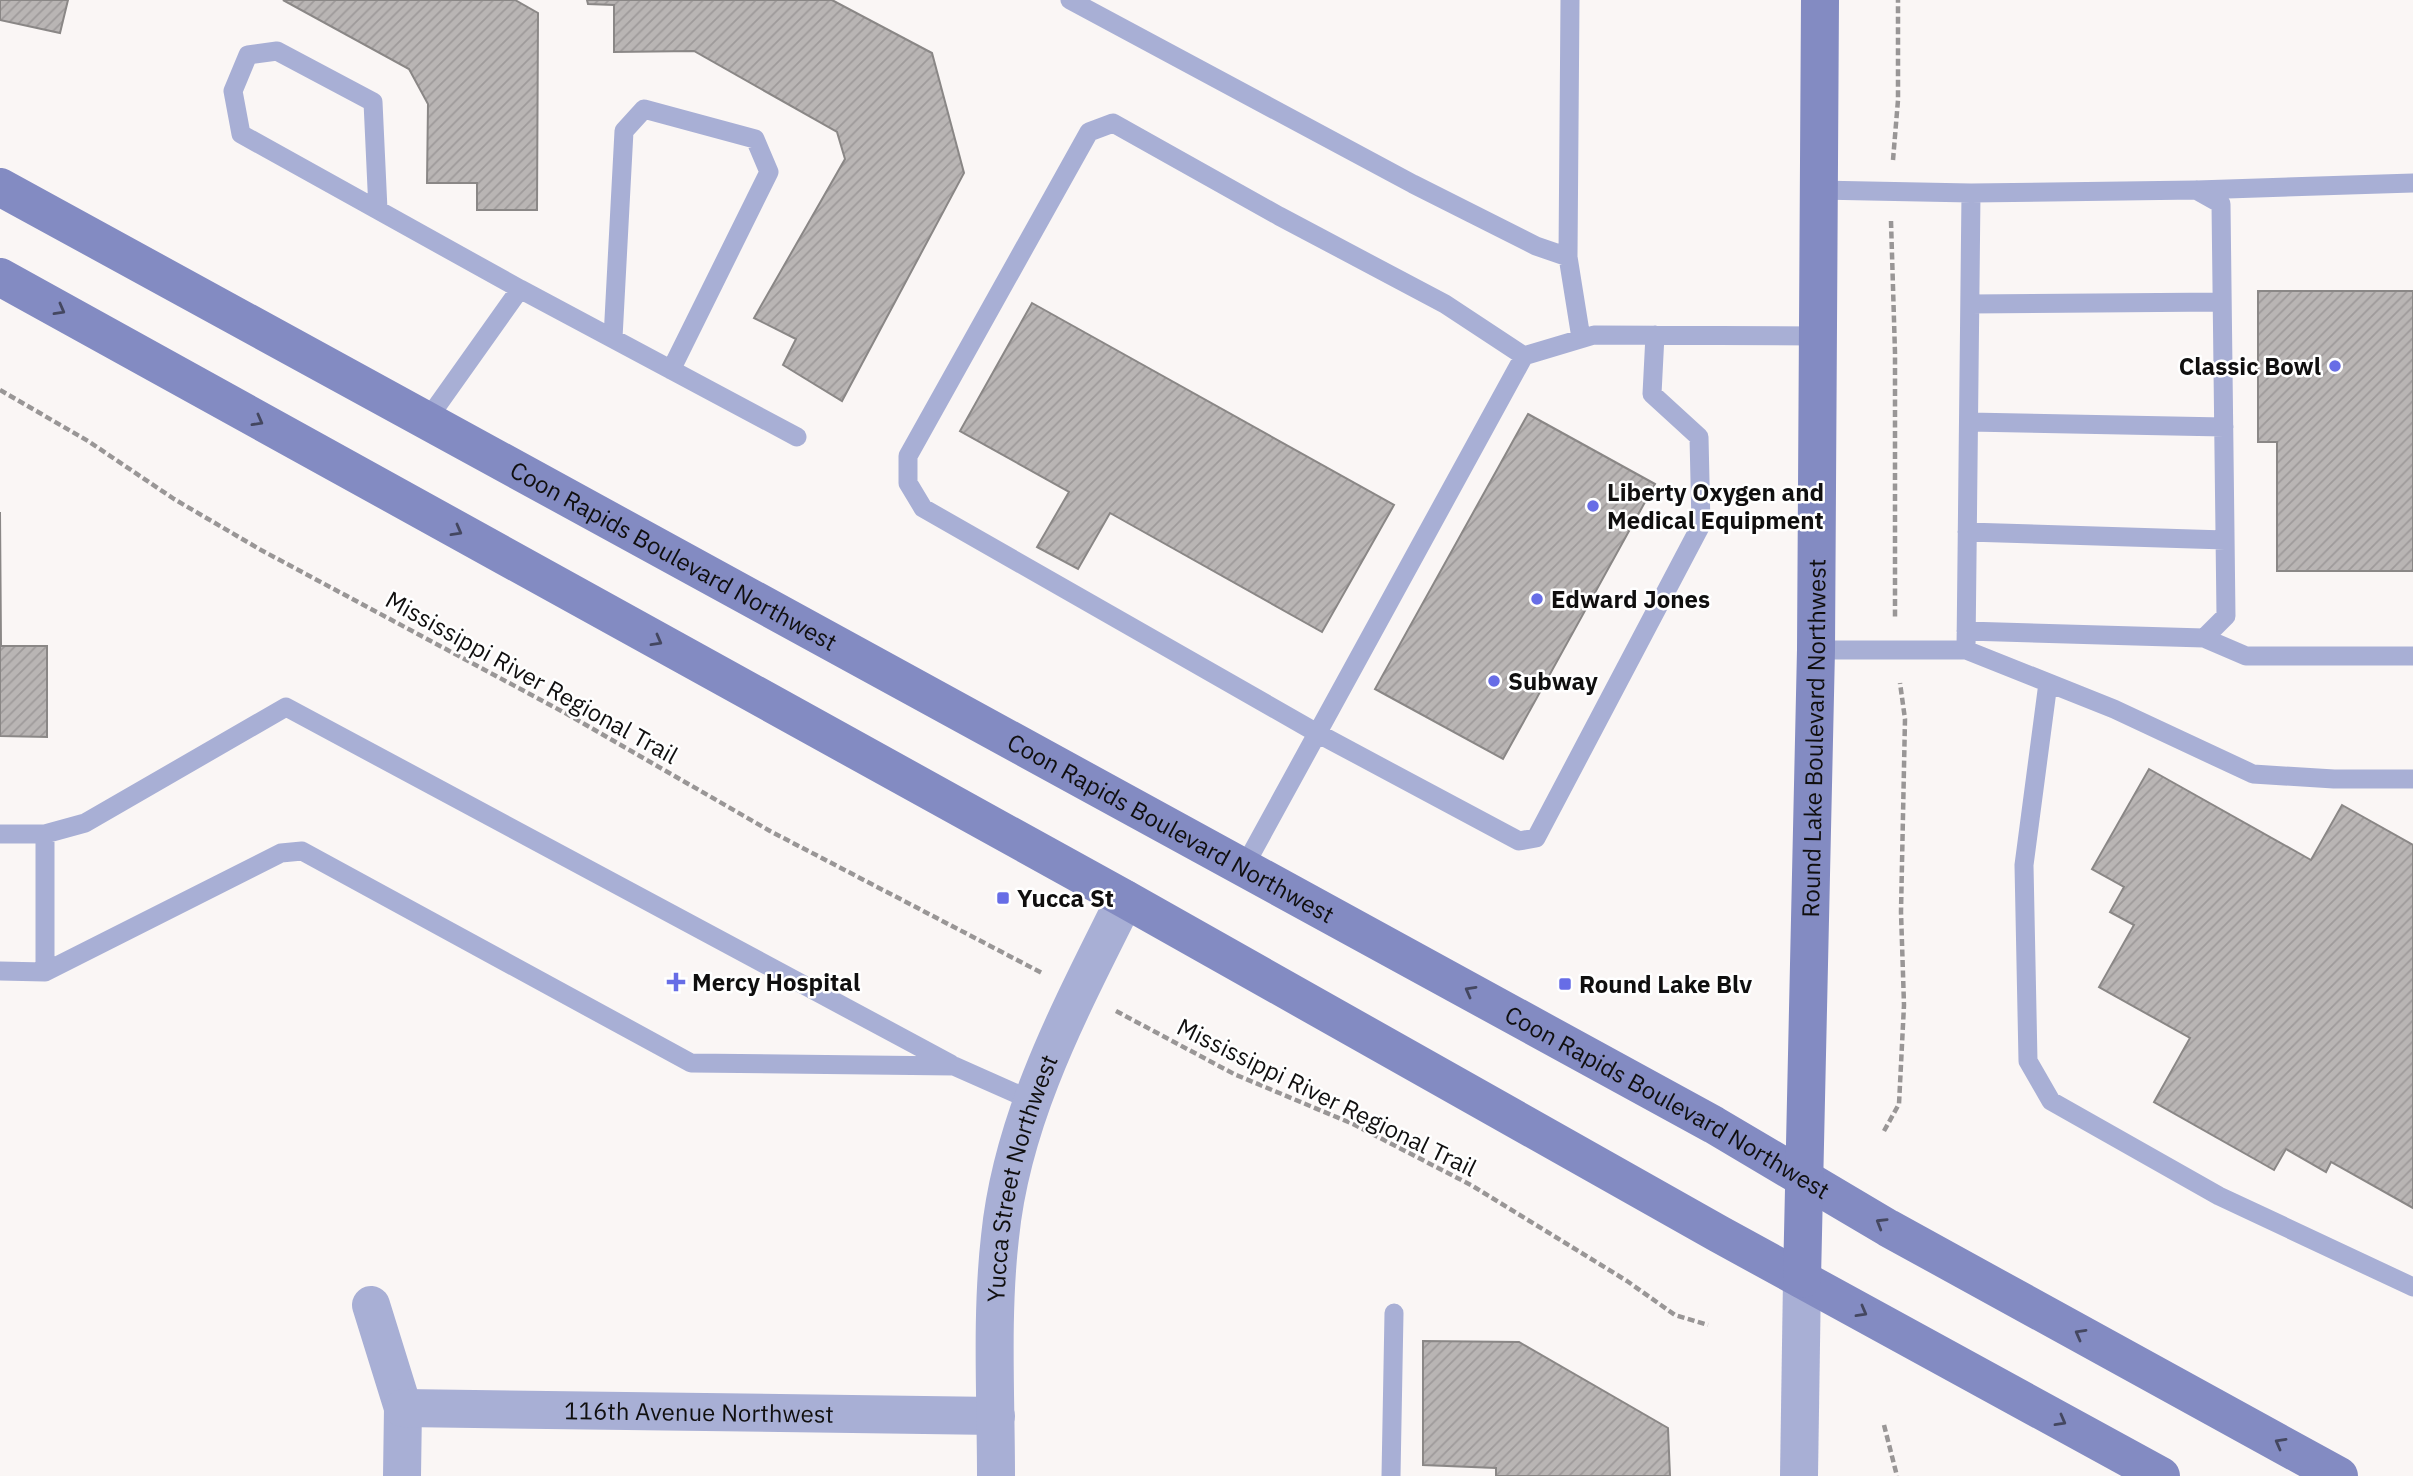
<svg xmlns="http://www.w3.org/2000/svg" width="2413" height="1476" font-family="'IBM Plex Sans',sans-serif">
<style>
.building{fill:url(#building-hatch);stroke:#8a8786;stroke-width:2}
.lines{fill:none;stroke-linecap:round;stroke-linejoin:round}
.path{stroke:#999696;stroke-width:4.5;stroke-dasharray:7 3.5;stroke-linecap:butt}
.lane{stroke:#a8afd5;stroke-width:19}
.street{stroke:#a8afd5;stroke-width:38}
.secondary{stroke:#838bc2;stroke-width:38}
.oneway{stroke:#444760}
.poi-dot{fill:#676de6;stroke:#fff;stroke-width:2.5}
.labels{text-anchor:middle;dominant-baseline:central;stroke-width:5;stroke-linejoin:round;paint-order:stroke}
.poi-label{font-size:24px;font-weight:bold;fill:#100f0f;stroke:#fff;text-anchor:start}
.street-label{font-size:24px;fill:#100f0f;stroke:#fff}
</style>
<defs>
<pattern id="building-hatch" width="6" height="6" patternUnits="userSpaceOnUse" patternTransform="scale(1.75)"><rect width="6" height="6" fill="#b9b5b4"/><path d="M-1 1l2-2M0 6l6-6M5 7l2-2" fill="none" stroke="#9e9a9a"/></pattern>
</defs>
<rect width="100%" height="100%" fill="#faf6f5"/>
<path class="building" d="M 0,0 L 68,0 L 60,33 L 0,20 Z
M 283,0 L 515,0 L 538,13 L 537,210 L 477,210 L 477,183 L 427,183 L 428,104 L 409,69 Z
M 587,0 L 832,0 L 932,53 L 964,173 L 842,401 L 783,365 L 796,339 L 754,318 L 845,159 L 837,132 L 694,51 L 614,52 L 614,5 L 588,4 Z
M 2258,291 L 2413,291 L 2413,571 L 2277,571 L 2277,442 L 2258,442 Z
M 1032,303 L 1394,505 L 1322,632 L 1110,513 L 1078,569 L 1037,547 L 1069,492 L 960,431 Z
M 1528,414 L 1655,484 L 1503,759 L 1375,689 Z
M 0,512 L 1,646 L 47,646 L 47,737 L 0,736 Z
M 2149,769 L 2311,860 L 2342,805 L 2413,845 L 2413,1208 L 2331,1162 L 2326,1172 L 2286,1149 L 2274,1170 L 2154,1102 L 2190,1038 L 2099,987 L 2134,925 L 2110,912 L 2124,887 L 2092,869 Z
M 1423,1341 L 1519,1342 L 1668,1428 L 1670,1476 L 1496,1476 L 1496,1468 L 1423,1465 Z"/>
<g class="lines">
<path class="path" d="M 1893,160 L 1898,100 L 1898,0
M 1891,221 L 1895,353 L 1895,618
M 0,390 L 88,441 L 174,499 L 261,550 L 567,714 L 770,831 L 1042,973
M 1116,1011 L 1234,1074 L 1353,1124 L 1471,1185 L 1627,1281 L 1675,1315 L 1708,1325
M 1884,1131 L 1899,1104 L 1904,1005 L 1901,912 L 1905,719 L 1900,683
M 1884,1425 L 1897,1476"/>
<path class="lane" d="M 1070,0 L 1413,184 L 1536,246 L 1568,257 L 1581,338
M 2197,190 L 2413,183
M 378,210 L 373,102 L 277,51 L 248,55 L 233,91 L 241,134 L 520,289
M 1568,257 L 1570,0
M 1970,304 L 2222,302
M 613,338 L 624,131 L 644,109 L 755,139 L 769,172 L 671,370
M 1524,356 L 1445,304 L 1279,216 L 1113,123 L 1089,132 L 908,456 L 908,483 L 923,508 L 1317,733 L 1519,841 L 1536,838 L 1701,525 L 1699,437 L 1652,394 L 1655,335
M 427,420 L 520,289 L 797,437
M 1969,422 L 2224,427
M 1967,532 L 2225,540
M 1966,631 L 2204,638 L 2226,616 L 2221,204 L 2196,190 L 1971,193
M 2204,638 L 2246,656 L 2413,656
M 1816,650 L 1966,650 L 1971,193 L 1818,190
M 1966,650 L 2114,709 L 2253,774 L 2334,779 L 2413,779
M 2048,683 L 2024,865 L 2028,1061 L 2051,1101 L 2219,1196 L 2413,1287
M 0,834 L 45,834 L 85,823 L 286,707 L 951,1064
M 45,834 L 45,972
M 1244,867 L 1524,356 L 1594,335 L 1817,336
M 0,971 L 45,972 L 281,853 L 302,851 L 691,1063 L 954,1066 L 1033,1101
M 1391,1476 L 1394,1313"/>
<g class="street">
<path d="M 371,1305 L 403,1408 L 402,1476"/>
<path id="s1" d="M 403,1408 L 996,1416"/>
<path id="s2" d="M 996,1476 C 996,1397 991,1316 1000,1237 C 1012,1116 1072,1006 1125,899"/>
<path d="M 1799,1476 L 1802,1279"/>
</g>
<g class="secondary">
<path id="s3" d="M 0,187 L 1714,1125 L 1888,1228 L 2339,1476"/>
<path d="M 0,277 L 1125,899 L 1719,1234 L 2161,1476"/>
<path id="s4" d="M 1802,1279 L 1816,650 L 1820,0"/>
</g>
</g>
<defs><path id="oneway-chevron" d="M-2-3.5L2.5 0L-2 3.5" fill="none" stroke-width="1.6" stroke-linecap="round" stroke-linejoin="round" transform="scale(1.75)"/></defs>
<g class="oneway">
<use href="#oneway-chevron" transform="translate(60 310) rotate(29)"/>
<use href="#oneway-chevron" transform="translate(258 421) rotate(29)"/>
<use href="#oneway-chevron" transform="translate(457 531) rotate(29)"/>
<use href="#oneway-chevron" transform="translate(657 641) rotate(29)"/>
<use href="#oneway-chevron" transform="translate(1470 991) rotate(-151)"/>
<use href="#oneway-chevron" transform="translate(1881 1223) rotate(-149)"/>
<use href="#oneway-chevron" transform="translate(1862 1312) rotate(29)"/>
<use href="#oneway-chevron" transform="translate(2080 1334) rotate(-151)"/>
<use href="#oneway-chevron" transform="translate(2061 1421) rotate(29)"/>
<use href="#oneway-chevron" transform="translate(2280 1443) rotate(-151)"/>
</g>
<g class="poi-dot">
<circle cx="2335" cy="366" r="7"/>
<circle cx="1593" cy="506" r="7"/>
<circle cx="1537" cy="599" r="7"/>
<circle cx="1494" cy="681" r="7"/>
<rect x="996" y="891" width="14" height="14" rx="3.5"/>
<path d="M672.5 971.5h7v7h7v7h-7v7h-7v-7h-7v-7h7z"/>
<rect x="1558" y="977" width="14" height="14" rx="3.5"/>
</g>
<g class="labels">
<g class="poi-label">
<text x="2321" y="366" text-anchor="end">Classic Bowl</text>
<text x="1607" y="492">Liberty Oxygen and<tspan x="1607" dy="28">Medical Equipment</tspan></text>
<text x="1551" y="599">Edward Jones</text>
<text x="1508" y="681">Subway</text>
<text x="1017" y="898">Yucca St</text>
<text x="692" y="982">Mercy Hospital</text>
<text x="1579" y="984">Round Lake Blv</text>
</g>
<g class="street-label">
<text stroke="none"><textPath href="#s3" startOffset="768">Coon Rapids Boulevard Northwest</textPath></text>
<text transform="translate(532 677) rotate(29)">Mississippi River Regional Trail</text>
<text stroke="none"><textPath href="#s4" startOffset="541">Round Lake Boulevard Northwest</textPath></text>
<text stroke="none"><textPath href="#s3" startOffset="1335">Coon Rapids Boulevard Northwest</textPath></text>
<text transform="translate(1327 1097) rotate(26)">Mississippi River Regional Trail</text>
<text stroke="none"><textPath href="#s3" startOffset="1902">Coon Rapids Boulevard Northwest</textPath></text>
<text stroke="none"><textPath href="#s2" startOffset="301">Yucca Street Northwest</textPath></text>
<text stroke="none"><textPath href="#s1" startOffset="296">116th Avenue Northwest</textPath></text>
</g>
</g>
</svg>
